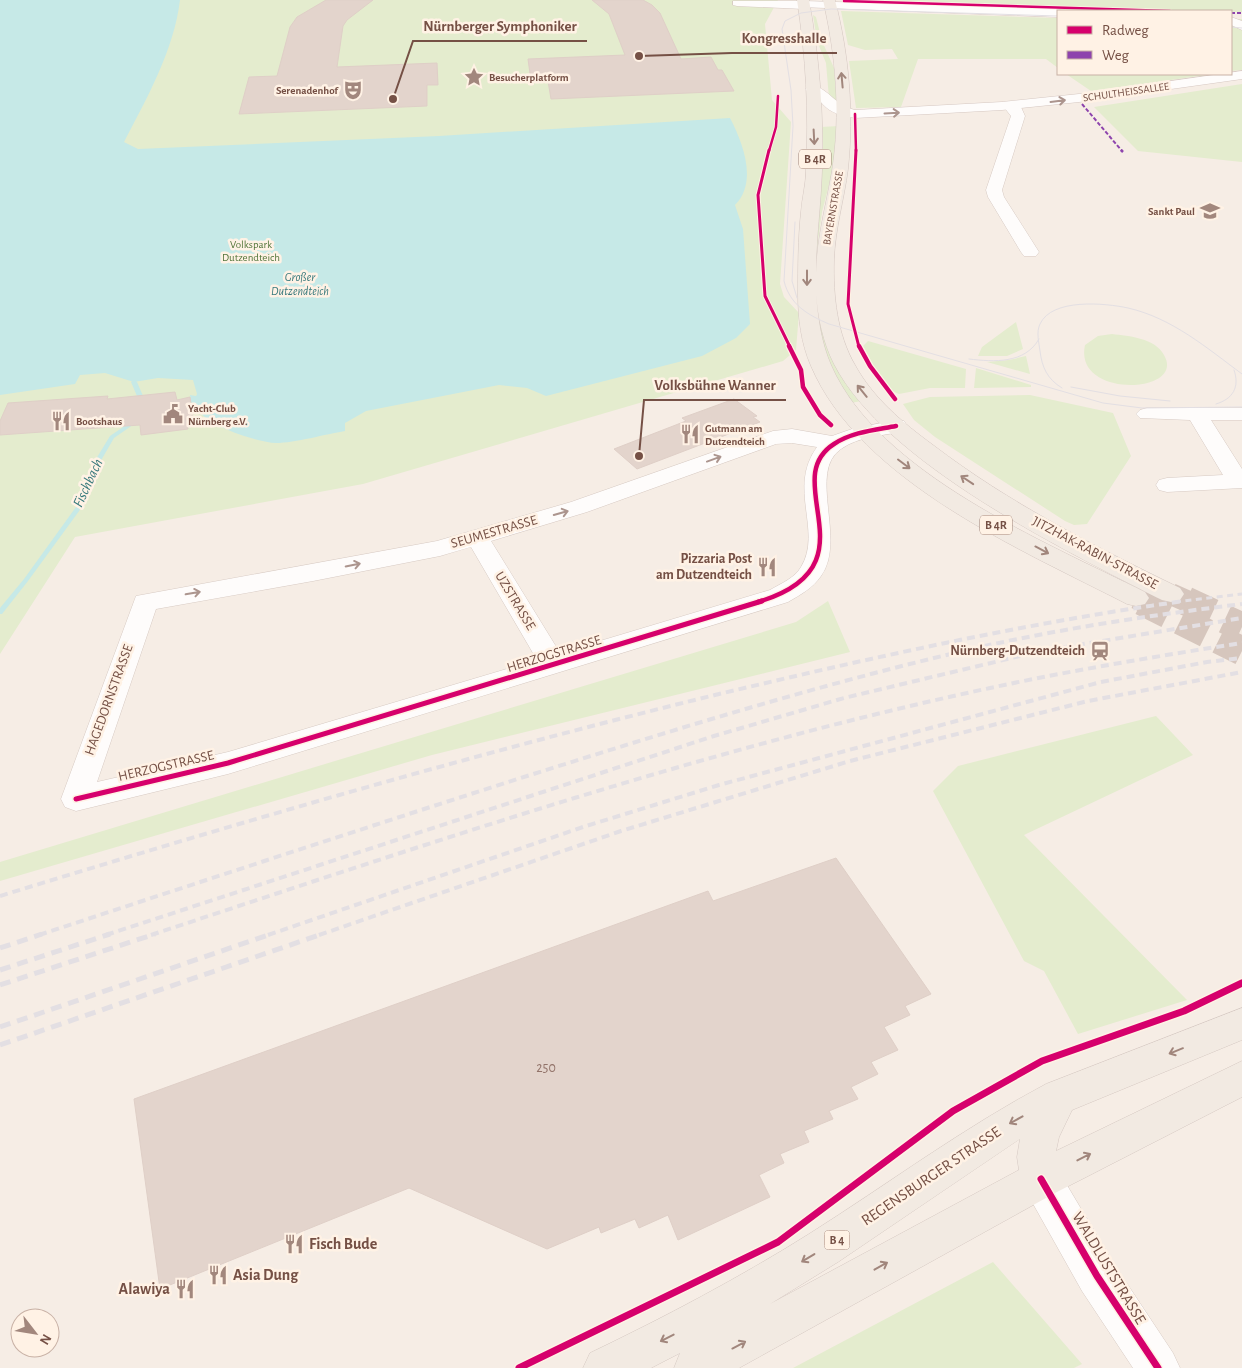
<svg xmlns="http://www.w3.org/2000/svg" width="1242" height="1368" font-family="'Alegreya Sans',sans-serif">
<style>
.green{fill:#e4ecce}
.water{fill:#c6e9e7}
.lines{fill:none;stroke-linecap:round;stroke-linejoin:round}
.stream{fill:#c6e9e7;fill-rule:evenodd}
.building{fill:#e3d4cc;stroke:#dfcfc7}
.primary-tunnel-far1{stroke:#d6c6bd;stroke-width:22;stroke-dasharray:22 11;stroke-linecap:butt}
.primary-tunnel{stroke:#d6c6bd;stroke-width:29;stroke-dasharray:29 14;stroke-linecap:butt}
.street-casing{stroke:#d7cac3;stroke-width:1}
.secondary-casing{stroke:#d6c8c2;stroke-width:1}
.primary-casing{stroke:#d5c8c2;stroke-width:1}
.street{fill:#fefcfb;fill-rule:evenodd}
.secondary{fill:#fefcfb;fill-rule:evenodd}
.primary{fill:#f2eae2;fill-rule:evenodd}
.tram{stroke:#e3dfe3;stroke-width:1}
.rail-far2{stroke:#e3dfe3;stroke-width:3;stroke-dasharray:6 4.5;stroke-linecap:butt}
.rail-far1{stroke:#e3dfe3;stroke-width:4;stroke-dasharray:8 5;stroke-linecap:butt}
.rail{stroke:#e3dfe3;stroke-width:5;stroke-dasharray:11 7;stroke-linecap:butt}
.quiet-far1{stroke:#8e44ad;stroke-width:2;stroke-dasharray:4 2;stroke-linecap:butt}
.quiet{stroke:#8e44ad;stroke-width:2.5;stroke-dasharray:5 2.5;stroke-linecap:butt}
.cycleway-far4-casing{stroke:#fff2e5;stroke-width:4}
.cycleway-far3-casing{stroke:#fff2e5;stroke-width:5}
.cycleway-far2-casing{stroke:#fff2e5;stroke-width:7}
.cycleway-far1-casing{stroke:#fff2e5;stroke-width:8}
.cycleway-casing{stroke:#fff2e5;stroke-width:10}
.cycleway-far4{stroke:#d6006c;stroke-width:2.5}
.cycleway-far3{stroke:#d6006c;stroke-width:3}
.cycleway-far2{stroke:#d6006c;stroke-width:4.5}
.cycleway-far1{stroke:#d6006c;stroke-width:5}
.cycleway{stroke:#d6006c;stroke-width:7}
.oneway{stroke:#a1867c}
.oneway2{stroke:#ac958e}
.labels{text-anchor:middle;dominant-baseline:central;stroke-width:5;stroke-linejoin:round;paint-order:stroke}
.far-poi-label{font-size:11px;font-weight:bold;fill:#755045;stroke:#fff2e5;text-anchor:start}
.far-street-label{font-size:11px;fill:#755045;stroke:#fff2e5}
.far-park-label{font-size:11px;fill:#52753a;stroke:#fff2e5}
.shield{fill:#fff2e5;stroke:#9e8175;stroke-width:1}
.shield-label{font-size:12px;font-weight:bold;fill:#755045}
.far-water-label{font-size:12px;font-style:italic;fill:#38797c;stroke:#fff2e5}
.street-label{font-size:14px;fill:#755045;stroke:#fff2e5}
.poi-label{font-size:14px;font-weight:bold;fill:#755045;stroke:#fff2e5;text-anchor:end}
.near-number-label{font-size:14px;fill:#927369}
.water-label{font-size:15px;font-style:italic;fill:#38797c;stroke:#fff2e5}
.near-street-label{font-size:16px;fill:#755045;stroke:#fff2e5}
.near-poi-label{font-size:16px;font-weight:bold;fill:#755045;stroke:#fff2e5;text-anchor:start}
.leader{fill:none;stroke:#755045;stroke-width:2}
.callout-dot{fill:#755045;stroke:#fff2e5;stroke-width:2}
.callout-label{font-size:15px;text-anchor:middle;font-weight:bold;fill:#755045;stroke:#fff2e5;stroke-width:5;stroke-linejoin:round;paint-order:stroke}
</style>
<rect width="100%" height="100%" fill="#f6ede5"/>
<path class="green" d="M 0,0 L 778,0 L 765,24 L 772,100 L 791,122 L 780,284 L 784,297 L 799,313 L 796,350 L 783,361 L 363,484 L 75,537 L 0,654 Z
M 848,0 L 1242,0 L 1242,12 L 980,5 L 980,9 L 856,4 Z
M 841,11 L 1058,18 L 1058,68 L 1046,59 L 918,59 L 901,107 L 856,108 L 849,61 L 898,59 L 892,49 L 865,50 L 848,45 Z
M 813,15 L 816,17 L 822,41 L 834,68 L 837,102 L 829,98 L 826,63 L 817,41 Z
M 1231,19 L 1242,19 L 1242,70 L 1231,71 Z
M 1066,74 L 1214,74 L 1091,91 Z
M 1242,84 L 1242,162 L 1138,151 L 1094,107 Z
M 839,126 L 835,162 L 822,212 L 816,256 L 821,127 Z
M 818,320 L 821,322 L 835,364 L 861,401 L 851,403 L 827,360 Z
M 1016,322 L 1023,349 L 1007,356 L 978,356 L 982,347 Z
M 1112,334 C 1129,336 1155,338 1164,355 C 1187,394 1073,399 1085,345 L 1098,336 Z
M 868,341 L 966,369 L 965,388 L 930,388 L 899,394 C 883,389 871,360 863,346 Z
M 1026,356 L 1030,374 L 987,362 L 1009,360 Z
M 976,368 L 1031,385 L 1031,387 L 974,388 Z
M 1030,395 L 1113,413 L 1131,456 L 1087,524 L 1074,525 L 1065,521 L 935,437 L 914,420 L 903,404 L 930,397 Z
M 828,601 L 850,652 L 432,755 L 0,881 L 0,862 L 796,622 Z
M 1156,716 L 1193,755 L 1024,835 L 1187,1000 L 1078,1034 L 1044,971 L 1024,961 L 933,791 L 958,766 Z
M 993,1262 L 1082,1364 L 1074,1368 L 793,1368 Z"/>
<path class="water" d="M 0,0 L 180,0 C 174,50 147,98 124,142 L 138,149 L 439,136 L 730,118 C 743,143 758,182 735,205 L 743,229 L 750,324 L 736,338 L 702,356 L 546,396 L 527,388 L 499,385 L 366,411 L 345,423 L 345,431 C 326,434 295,443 276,443 C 257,442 210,427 199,411 L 193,412 L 190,395 L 196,396 L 197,394 L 193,380 L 158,378 L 134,382 L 105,373 L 80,375 L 75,384 L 0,395 Z"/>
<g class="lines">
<path class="stream" d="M 134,380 L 137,382 L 146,403 L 145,404 L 141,404 L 140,403 L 131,382 Z
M 135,419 L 137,420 L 137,422 L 114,438 L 96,469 L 82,507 L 28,581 L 2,614 L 0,614 L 0,608 L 24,579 L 76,507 L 90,469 L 110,436 Z"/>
</g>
<path class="building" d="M 326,0 L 373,0 L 347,20 L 343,26 L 337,67 L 437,63 L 438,85 L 427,85 L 427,106 L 239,114 L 249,77 L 277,76 L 290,27 L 297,17 Z
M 592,0 L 643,0 L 652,5 L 660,13 L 681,59 L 711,57 L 718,70 L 722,70 L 734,91 L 551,99 L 548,81 L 531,81 L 528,59 L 625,55 L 609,14 Z
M 175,392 L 177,400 L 190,397 L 193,417 L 186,418 L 188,429 L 141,435 L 140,425 L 0,435 L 0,421 L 8,403 L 108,396 L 107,399 Z
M 734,399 L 757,416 L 753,417 L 760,422 L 637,469 L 614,449 L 686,421 L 682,418 Z
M 836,858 L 931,994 L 905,1006 L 910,1015 L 884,1027 L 898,1050 L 871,1062 L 878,1074 L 851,1087 L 858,1099 L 829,1111 L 833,1119 L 804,1131 L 809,1142 L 780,1154 L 784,1163 L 759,1175 L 770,1197 L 678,1240 L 668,1215 L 639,1228 L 635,1219 L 601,1233 L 599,1227 L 547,1249 L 409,1188 L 160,1289 L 134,1099 L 708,891 L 713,901 Z"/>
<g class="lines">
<path class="primary-tunnel-far1" d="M 1171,594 L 1189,602
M 1136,598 L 1145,602"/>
<path class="primary-tunnel" d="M 1142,601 L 1242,651
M 1186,601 L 1242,627"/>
<defs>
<path id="street" d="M 733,1 L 804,1 L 810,5 L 804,9 L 737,6 L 733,5 Z
M 1010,102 L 1021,107 L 1025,116 L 1002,190 L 1004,197 L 1039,252 L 1036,256 L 1024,256 L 1021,252 L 988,197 L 986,190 L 1011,116 L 1003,106 Z
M 1147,408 L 1242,408 L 1242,420 L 1211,420 L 1242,469 L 1242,488 L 1167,492 L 1159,490 L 1156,485 L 1159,480 L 1167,478 L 1223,475 L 1190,420 L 1140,418 L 1136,414 L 1140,410 Z
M 896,420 L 904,421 L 907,426 L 904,431 C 883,436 859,436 841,449 C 807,472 847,540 821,576 C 813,588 800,595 788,602 L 228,774 L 76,811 L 65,807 L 61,799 L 136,596 L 437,541 L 571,502 L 773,431 L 792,429 L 832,436 L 852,429 ZM 792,443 L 817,447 C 787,488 823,531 801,567 C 795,578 780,584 770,590 L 560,653 L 491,541 L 587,512 L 776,444 ZM 471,547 L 537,660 L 228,752 L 97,782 L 156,609 L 313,581 L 440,556 Z
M 1041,1159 L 1055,1165 L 1112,1261 L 1173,1353 L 1180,1368 L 1133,1368 L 1082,1291 L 1027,1193 L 1021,1179 L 1027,1165 Z"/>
<path id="secondary" d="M 804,1 L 1058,9 L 1063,11 L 1058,11 L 1058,17 L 800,7 L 800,3 Z
M 1231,17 L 1242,21 L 1242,30 L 1231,25 Z
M 1242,71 L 1242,79 L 1079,102 L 1002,110 L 855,118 C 838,115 827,112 818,98 C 815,94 808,93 805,89 L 812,85 C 831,90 835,106 855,110 L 1002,102 L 1079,94 Z"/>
<path id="primary" d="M 797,0 L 809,0 C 819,56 824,113 822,170 C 821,205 816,238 816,273 C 817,237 826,206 832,171 C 841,115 836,55 823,0 L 835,0 C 849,55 854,112 848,169 C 844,200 835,229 834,260 C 833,296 837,334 855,365 C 873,398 903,423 933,445 C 1009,503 1094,546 1180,588 L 1184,594 L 1180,600 L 1171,602 L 1162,600 C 1064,550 885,463 834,364 C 823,342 818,318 816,294 C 818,318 821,342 831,365 C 878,473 1045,542 1145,592 L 1149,598 L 1145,604 L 1136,606 L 1127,604 C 1022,550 860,481 811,366 C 801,343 798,318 798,294 C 798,267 798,239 801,212 C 802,198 806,184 806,170 C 809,113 806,56 797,0 Z
M 1242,1008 L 1242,1040 L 1072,1110 L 1059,1137 L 1056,1151 L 1242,1061 L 1242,1097 L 1055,1193 L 739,1368 L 674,1368 L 680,1353 L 651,1368 L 583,1368 L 590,1353 C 665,1317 739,1278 809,1234 C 888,1184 963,1128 1046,1084 ZM 1020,1139 L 1017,1157 L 1019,1170 L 770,1304 L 838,1262 Z"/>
</defs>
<use href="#street" class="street-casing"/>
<use href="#secondary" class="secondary-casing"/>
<use href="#primary" class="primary-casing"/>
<use href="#street" class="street"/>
<use href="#secondary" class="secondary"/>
<use href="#primary" class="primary"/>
<path class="tram" d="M 1058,16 L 831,9 L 801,13 L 785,21 L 782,29 L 791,90 L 793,126 L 784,281 C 790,305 808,315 829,324 L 1103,403 L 1142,408 L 1242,407
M 1231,27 L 1242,28
M 795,222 L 792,281 L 797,298
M 969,359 C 994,362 1025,364 1039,339
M 1071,387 L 1120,396 L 1170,401
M 1062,388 C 1047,379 1042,367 1040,351 C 1039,343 1036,332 1040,324 C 1052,298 1105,303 1128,308 C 1172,318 1207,348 1242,374
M 1216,404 C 1233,399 1240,387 1234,370"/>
<path class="rail-far2" d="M 1175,602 L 1242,594"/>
<path class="rail-far1" d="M 0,896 C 237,823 474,754 715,695 C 870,658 1026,623 1184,601
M 39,935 C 194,884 349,833 505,783 C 660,734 816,685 976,648 C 1064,628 1153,615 1242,604
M 106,935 L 714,736 L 844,698 L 1041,651 L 1242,618
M 151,935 C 427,844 705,749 990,688 C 1074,670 1158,656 1242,643
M 268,935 L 583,827 L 719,785 L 1101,682 L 1207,662 L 1242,658
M 319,935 L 621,831 L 850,761 L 1088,701 L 1242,672"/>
<path class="rail" d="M 0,948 L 42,934
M 0,970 L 110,934
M 0,985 L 155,934
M 0,1027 L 271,934
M 0,1045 L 322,934"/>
<path class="quiet-far1" d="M 1231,13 L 1242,13
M 1082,104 L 1122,151"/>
<path class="quiet" d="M 1121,150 L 1123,152"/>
<defs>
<path id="cycleway-far4" d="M 844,1 L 1170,11
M 855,114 L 856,151
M 769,151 L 776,127 L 778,96"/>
<path id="cycleway-far3" d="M 769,150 L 758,195 L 765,296 L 790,347
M 856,150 L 848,304 L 859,347"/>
<path id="cycleway-far2" d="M 789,346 L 801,370 L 803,387 L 820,415 L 831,425
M 859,346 L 870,366 L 895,399
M 758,602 C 878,566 776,481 834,444 C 852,432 875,430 896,426"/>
<path id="cycleway-far1" d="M 76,799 L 228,763 L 762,601"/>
<path id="cycleway" d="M 1041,1179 L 1097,1276 L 1158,1368
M 519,1368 L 778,1242 L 953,1111 L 1042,1061 L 1184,1011 L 1242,983"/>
</defs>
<use href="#cycleway-far4" class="cycleway-far4-casing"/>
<use href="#cycleway-far3" class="cycleway-far3-casing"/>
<use href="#cycleway-far2" class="cycleway-far2-casing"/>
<use href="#cycleway-far1" class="cycleway-far1-casing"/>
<use href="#cycleway" class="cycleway-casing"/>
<use href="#cycleway-far4" class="cycleway-far4"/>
<use href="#cycleway-far3" class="cycleway-far3"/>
<use href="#cycleway-far2" class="cycleway-far2"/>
<use href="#cycleway-far1" class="cycleway-far1"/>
<use href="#cycleway" class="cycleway"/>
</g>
<defs><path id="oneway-shaft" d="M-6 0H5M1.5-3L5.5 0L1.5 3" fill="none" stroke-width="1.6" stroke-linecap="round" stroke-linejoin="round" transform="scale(1.25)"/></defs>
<g class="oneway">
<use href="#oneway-shaft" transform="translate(842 80) rotate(-95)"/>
<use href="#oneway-shaft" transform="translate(814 137) rotate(87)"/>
<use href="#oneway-shaft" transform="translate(807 278) rotate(90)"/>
<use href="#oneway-shaft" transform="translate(862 391) rotate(-129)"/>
<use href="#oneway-shaft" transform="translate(904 464) rotate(37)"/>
<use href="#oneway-shaft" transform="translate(967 480) rotate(-146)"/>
<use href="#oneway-shaft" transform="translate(1042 550) rotate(28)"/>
<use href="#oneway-shaft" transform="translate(1176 1051) rotate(158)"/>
<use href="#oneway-shaft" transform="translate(1016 1120) rotate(151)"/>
<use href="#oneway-shaft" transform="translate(1084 1157) rotate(-27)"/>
<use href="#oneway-shaft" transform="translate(808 1258) rotate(149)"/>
<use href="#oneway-shaft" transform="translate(881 1266) rotate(-29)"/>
<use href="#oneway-shaft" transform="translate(667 1338) rotate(153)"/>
<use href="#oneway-shaft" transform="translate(739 1345) rotate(-28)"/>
</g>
<g class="oneway2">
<use href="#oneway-shaft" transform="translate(1058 101) rotate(-7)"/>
<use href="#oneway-shaft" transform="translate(892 113) rotate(-3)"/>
<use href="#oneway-shaft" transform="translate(714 459) rotate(-20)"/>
<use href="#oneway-shaft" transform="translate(561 513) rotate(-16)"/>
<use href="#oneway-shaft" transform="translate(353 565) rotate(-11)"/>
<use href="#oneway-shaft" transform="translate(193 593) rotate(-10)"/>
</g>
<defs>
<symbol id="sight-bare" viewBox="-9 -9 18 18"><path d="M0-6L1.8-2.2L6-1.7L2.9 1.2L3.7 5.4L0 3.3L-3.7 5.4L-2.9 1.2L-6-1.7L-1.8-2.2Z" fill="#a2877d" stroke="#fff2e5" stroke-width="2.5" paint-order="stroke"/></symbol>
<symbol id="theatre-bare" viewBox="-9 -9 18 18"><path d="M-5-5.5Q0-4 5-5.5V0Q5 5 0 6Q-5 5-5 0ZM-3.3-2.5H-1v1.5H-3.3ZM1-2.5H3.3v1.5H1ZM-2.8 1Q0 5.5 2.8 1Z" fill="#a2877d" stroke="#fff2e5" stroke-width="2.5" paint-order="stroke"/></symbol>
<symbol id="university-bare" viewBox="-9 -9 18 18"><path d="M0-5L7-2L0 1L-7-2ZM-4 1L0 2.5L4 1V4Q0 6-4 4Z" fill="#a2877d" stroke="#fff2e5" stroke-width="2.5" paint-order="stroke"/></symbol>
<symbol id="civic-bare" viewBox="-9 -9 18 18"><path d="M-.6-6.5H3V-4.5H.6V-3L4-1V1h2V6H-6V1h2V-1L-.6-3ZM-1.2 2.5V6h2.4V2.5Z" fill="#a2877d" stroke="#fff2e5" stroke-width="2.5" paint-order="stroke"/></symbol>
<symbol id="restaurant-bare" viewBox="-9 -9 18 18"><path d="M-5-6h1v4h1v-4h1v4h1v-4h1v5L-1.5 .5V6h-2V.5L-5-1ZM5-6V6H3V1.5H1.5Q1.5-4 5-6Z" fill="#a2877d" stroke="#fff2e5" stroke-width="2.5" paint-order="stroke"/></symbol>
<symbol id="station-bare" viewBox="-9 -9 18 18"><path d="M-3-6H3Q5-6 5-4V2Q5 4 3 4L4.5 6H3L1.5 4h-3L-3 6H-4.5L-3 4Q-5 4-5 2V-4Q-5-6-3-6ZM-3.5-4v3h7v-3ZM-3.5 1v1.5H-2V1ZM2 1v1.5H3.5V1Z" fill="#a2877d" stroke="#fff2e5" stroke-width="2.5" paint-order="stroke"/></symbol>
</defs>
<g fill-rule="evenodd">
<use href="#sight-bare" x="460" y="63" width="28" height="28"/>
<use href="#theatre-bare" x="339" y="76" width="28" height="28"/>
<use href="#university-bare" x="1196" y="197" width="28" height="28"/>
<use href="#civic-bare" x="159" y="400" width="28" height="28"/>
<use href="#restaurant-bare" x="47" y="407" width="28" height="28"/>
<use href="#restaurant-bare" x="676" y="420" width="28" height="28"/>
<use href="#restaurant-bare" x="753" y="553" width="28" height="28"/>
<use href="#station-bare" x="1086" y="637" width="28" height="28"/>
<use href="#restaurant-bare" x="280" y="1230" width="28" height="28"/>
<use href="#restaurant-bare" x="204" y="1261" width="28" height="28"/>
<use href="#restaurant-bare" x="171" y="1275" width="28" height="28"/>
</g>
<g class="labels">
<g class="far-poi-label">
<text x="489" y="77">Besucherplatform</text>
<text x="338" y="90" text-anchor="end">Serenadenhof</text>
<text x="1195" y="211" text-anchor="end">Sankt Paul</text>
<text x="188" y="408">Yacht-Club<tspan x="188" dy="13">Nürnberg e.V.</tspan></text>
<text x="76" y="421">Bootshaus</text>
<text x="705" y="428">Gutmann am<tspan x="705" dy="13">Dutzendteich</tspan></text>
</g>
<g class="far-street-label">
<text transform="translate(1126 92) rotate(-8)">SCHULTHEISSALLEE</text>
<text transform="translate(833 208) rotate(-80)">BAYERNSTRASSE</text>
</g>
<g class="far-park-label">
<text x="251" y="244">Volkspark<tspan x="251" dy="13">Dutzendteich</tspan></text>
</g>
<g class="shield">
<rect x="799" y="149.5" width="32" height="19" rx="4"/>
<rect x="980" y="515.5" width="32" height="19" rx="4"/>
<rect x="824.5" y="1230.5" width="25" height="19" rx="4"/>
</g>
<g class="shield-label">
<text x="815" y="159">B 4R</text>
<text x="996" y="525">B 4R</text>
<text x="837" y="1240">B 4</text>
</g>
<g class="far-water-label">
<text x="300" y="277">Großer<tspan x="300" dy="14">Dutzendteich</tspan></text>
</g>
<g class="street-label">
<text transform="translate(494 532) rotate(-16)">SEUMESTRASSE</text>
<text transform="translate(1095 553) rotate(28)">JITZHAK-RABIN-STRASSE</text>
<text transform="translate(515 601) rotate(59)">UZSTRASSE</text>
<text transform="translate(554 654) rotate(-17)">HERZOGSTRASSE</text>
<text transform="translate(109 700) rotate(-70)">HAGEDORNSTRASSE</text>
<text transform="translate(166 766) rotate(-13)">HERZOGSTRASSE</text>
</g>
<g class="poi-label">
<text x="752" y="559">Pizzaria Post<tspan x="752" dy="16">am Dutzendteich</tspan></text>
<text x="1085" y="651">Nürnberg-Dutzendteich</text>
</g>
<g class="near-number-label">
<text x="546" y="1068">250</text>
</g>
<g class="water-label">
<text transform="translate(88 483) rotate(-65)">Fischbach</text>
</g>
<g class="near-street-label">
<text transform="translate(931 1176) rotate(-34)">REGENSBURGER STRASSE</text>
<text transform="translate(1109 1268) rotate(59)">WALDLUSTSTRASSE</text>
</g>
<g class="near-poi-label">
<text x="309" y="1244">Fisch Bude</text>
<text x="233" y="1275">Asia Dung</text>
<text x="170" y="1289" text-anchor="end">Alawiya</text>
</g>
</g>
<path class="leader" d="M393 99L413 41H587M639 56L732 53H837M639 456L644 400H786"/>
<g class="callout-dot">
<circle cx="393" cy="99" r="5"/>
<circle cx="639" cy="56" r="5"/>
<circle cx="639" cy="456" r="5"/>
</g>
<g class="callout-label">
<text x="500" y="31">Nürnberger Symphoniker</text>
<text x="784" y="43">Kongresshalle</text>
<text x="715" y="390">Volksbühne Wanner</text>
</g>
<rect x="1057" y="10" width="175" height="65" fill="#fff2e5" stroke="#c8b1a5"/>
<rect x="1067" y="26" width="25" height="8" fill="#d6006c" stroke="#c8b1a5"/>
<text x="1102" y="35" font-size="15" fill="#755045">Radweg</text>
<rect x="1067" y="51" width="25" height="8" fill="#8e44ad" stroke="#c8b1a5"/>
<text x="1102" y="60" font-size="15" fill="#755045">Weg</text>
<g transform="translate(35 1333) rotate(121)"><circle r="24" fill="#fff2e5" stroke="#c8b1a5"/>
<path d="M0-4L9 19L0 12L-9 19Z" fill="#a2877d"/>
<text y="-8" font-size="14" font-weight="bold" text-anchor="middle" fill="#755045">N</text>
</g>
</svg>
